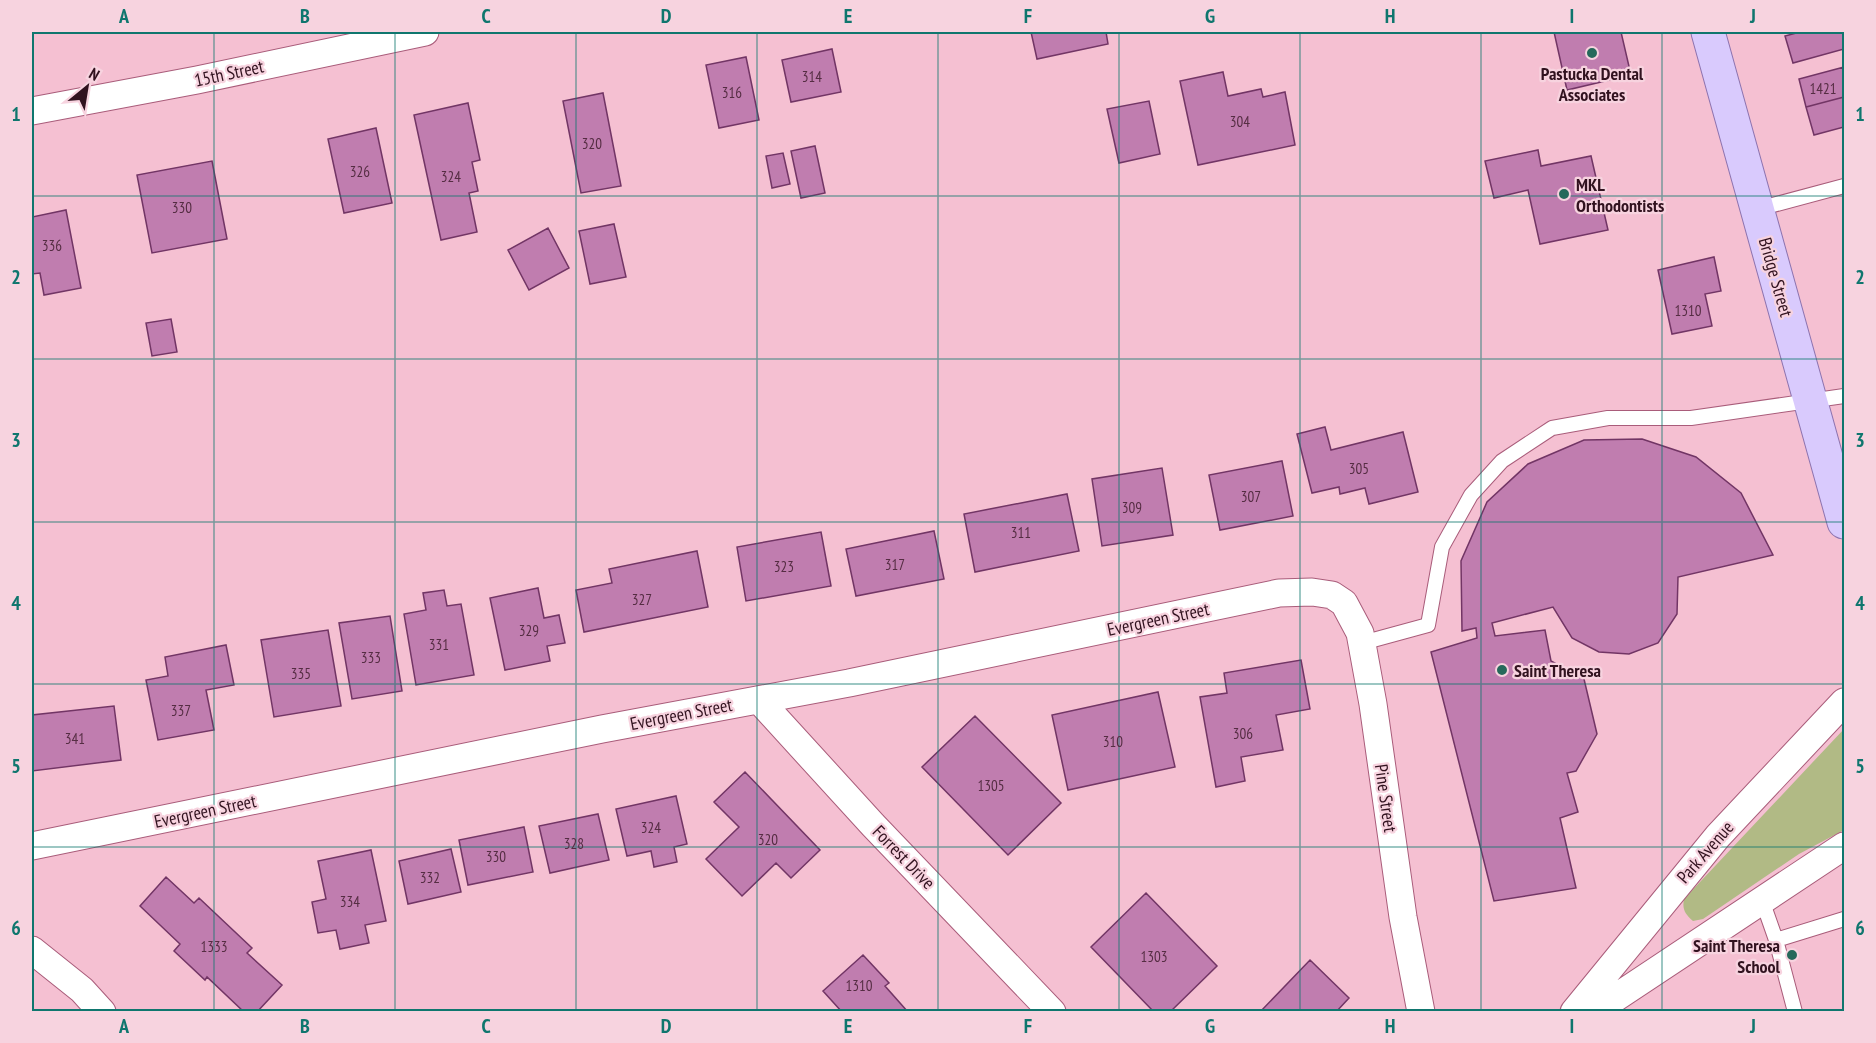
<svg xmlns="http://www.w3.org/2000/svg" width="1876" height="1043" font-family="'PT Sans Narrow',sans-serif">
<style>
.green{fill:#b1ba85}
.building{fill:#c07daf;stroke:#723565;stroke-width:1.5}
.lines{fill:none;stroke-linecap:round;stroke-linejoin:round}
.service-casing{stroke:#a95c7a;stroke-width:16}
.minor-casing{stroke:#a95c7a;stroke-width:29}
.primary-casing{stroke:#8d73af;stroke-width:35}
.service{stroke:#fff;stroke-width:14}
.minor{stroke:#fff;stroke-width:27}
.primary{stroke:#d9cafd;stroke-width:33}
.grid{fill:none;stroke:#0f766e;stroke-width:1.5;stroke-opacity:0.55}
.poi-dot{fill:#26695b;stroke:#f7d3df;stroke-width:2}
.labels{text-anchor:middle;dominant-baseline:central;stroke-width:4.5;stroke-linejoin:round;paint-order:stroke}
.number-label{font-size:15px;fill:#552d43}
.street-label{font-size:18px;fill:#31121f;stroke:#f7d3df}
.poi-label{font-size:18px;font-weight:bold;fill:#31121f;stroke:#f7d3df;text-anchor:start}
.neatline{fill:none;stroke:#0f766e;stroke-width:2}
.grid-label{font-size:20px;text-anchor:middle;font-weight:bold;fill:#0f766e}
</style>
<rect width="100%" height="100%" fill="#f5c0d2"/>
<path class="green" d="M 1844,729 L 1844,830 L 1799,854 L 1703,919 L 1693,921 C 1685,914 1682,909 1684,899 Z"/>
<path class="building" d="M 1031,32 L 1106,32 L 1108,44 L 1037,59 Z
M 1554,32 L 1621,32 L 1631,75 L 1567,90 Z
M 1800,32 L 1844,32 L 1844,49 L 1793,63 L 1785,36 Z
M 832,49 L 841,92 L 791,102 L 782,60 Z
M 746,57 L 759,120 L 719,128 L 706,65 Z
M 1844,67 L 1844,97 L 1806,107 L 1799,79 Z
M 1223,72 L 1228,96 L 1261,89 L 1263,97 L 1285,92 L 1295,145 L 1198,165 L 1180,81 Z
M 603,93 L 621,186 L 581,193 L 563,101 Z
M 1844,97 L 1844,127 L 1814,135 L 1806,107 Z
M 1149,101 L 1160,154 L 1119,163 L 1107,109 Z
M 468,103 L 480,160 L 472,162 L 478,191 L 469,193 L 477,232 L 441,240 L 414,115 Z
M 376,128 L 392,203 L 344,213 L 328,139 Z
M 815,146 L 825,193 L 801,198 L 791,151 Z
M 1538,150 L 1541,166 L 1591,156 L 1608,230 L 1540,244 L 1528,190 L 1494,198 L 1485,161 Z
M 783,153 L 790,184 L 772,188 L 766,156 Z
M 212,161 L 227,239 L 152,253 L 137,175 Z
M 66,210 L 81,288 L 44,295 L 40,273 L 32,274 L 32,217 Z
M 614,224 L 626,277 L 590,284 L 579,231 Z
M 548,228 L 569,268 L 529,290 L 508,250 Z
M 1714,257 L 1721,291 L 1705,294 L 1712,326 L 1672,334 L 1658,270 Z
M 171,319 L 177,352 L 152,356 L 146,323 Z
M 1325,427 L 1331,450 L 1403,432 L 1418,492 L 1369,504 L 1365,488 L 1340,494 L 1339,487 L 1312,493 L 1297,434 Z
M 1642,439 L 1696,457 L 1741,493 L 1773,555 L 1678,577 L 1677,614 L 1658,643 L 1629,654 L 1599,652 L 1572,638 L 1553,607 L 1492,623 L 1495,636 L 1545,630 L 1551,661 L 1584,679 L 1597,734 L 1576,771 L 1567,773 L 1578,812 L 1560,818 L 1576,888 L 1494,901 L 1431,652 L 1477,638 L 1476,628 L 1462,631 L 1461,561 L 1487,502 L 1528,464 L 1584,440 Z
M 1282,461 L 1293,516 L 1220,530 L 1209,475 Z
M 1162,468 L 1173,535 L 1102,546 L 1092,479 Z
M 1067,494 L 1079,551 L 975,572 L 964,514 Z
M 934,531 L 944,579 L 856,596 L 846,549 Z
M 821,532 L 831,586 L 746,601 L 737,547 Z
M 697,551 L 708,607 L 584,632 L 576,590 L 612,583 L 609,569 Z
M 538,588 L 544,618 L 559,615 L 565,643 L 547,646 L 550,661 L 505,670 L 490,598 Z
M 444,590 L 447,606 L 461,604 L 474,675 L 416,685 L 404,614 L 426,610 L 423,593 Z
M 390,616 L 402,691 L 352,699 L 339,623 Z
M 328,630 L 341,706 L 274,717 L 261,640 Z
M 226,645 L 234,685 L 206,690 L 214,730 L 158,740 L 146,680 L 168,676 L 165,657 Z
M 1301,660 L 1310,709 L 1276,715 L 1283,750 L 1241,757 L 1245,781 L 1216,787 L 1200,697 L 1227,693 L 1224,673 Z
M 1158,692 L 1175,767 L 1068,790 L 1052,715 Z
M 114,706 L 121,760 L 32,771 L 32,715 Z
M 975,716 L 1061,803 L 1008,855 L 922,767 Z
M 745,772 L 820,850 L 791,878 L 776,863 L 742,896 L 706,859 L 739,827 L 714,802 Z
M 676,796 L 687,844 L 674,847 L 677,862 L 654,867 L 651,851 L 627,856 L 616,809 Z
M 598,814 L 609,860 L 550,873 L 539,826 Z
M 524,827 L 533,872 L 468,885 L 459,840 Z
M 451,849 L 461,892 L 408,904 L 399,861 Z
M 371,850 L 386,921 L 365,925 L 369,943 L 340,949 L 336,930 L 318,933 L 312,902 L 326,899 L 318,861 Z
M 166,877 L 194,903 L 199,898 L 252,948 L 247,953 L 282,985 L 257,1012 L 244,1012 L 207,977 L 205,980 L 174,951 L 180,944 L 140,906 Z
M 1146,893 L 1217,966 L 1170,1012 L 1154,1012 L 1091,947 Z
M 863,955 L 889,983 L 885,986 L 908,1012 L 842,1012 L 823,991 Z
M 1310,960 L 1349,998 L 1336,1012 L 1260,1012 Z"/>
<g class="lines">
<defs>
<path id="service" d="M 1758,209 L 1844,186
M 1362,643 L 1428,625 L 1442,547 L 1471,495 L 1502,461 L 1552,428 L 1608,418 L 1691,418 L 1844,396
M 1762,900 L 1776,940 L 1795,1012
M 1776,940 L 1844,919"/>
<path id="minor" d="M 32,111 L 197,80 L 425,32
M 759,700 L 873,825 L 1052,1012
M 32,846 L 602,729 L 849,683 L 1279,593 L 1312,592 L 1332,595 L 1344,603 L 1360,633 L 1373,704 L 1403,917 L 1421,1012
M 32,950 L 82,990 L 102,1012
M 1574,1012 L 1718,836 L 1844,702
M 1594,1012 L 1844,846"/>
<path id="primary" d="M 1708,32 L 1844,522"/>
</defs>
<use href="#service" class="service-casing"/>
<use href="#minor" class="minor-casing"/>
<use href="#primary" class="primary-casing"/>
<use href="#service" class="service"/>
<use href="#minor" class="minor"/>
<use href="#primary" class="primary"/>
</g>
<path class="grid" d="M 214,32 L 214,1012M 395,32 L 395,1012M 576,32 L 576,1012M 757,32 L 757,1012M 938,32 L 938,1012M 1119,32 L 1119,1012M 1300,32 L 1300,1012M 1481,32 L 1481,1012M 1662,32 L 1662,1012M 32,196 L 1844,196M 32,359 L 1844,359M 32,522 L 1844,522M 32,684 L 1844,684M 32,847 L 1844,847"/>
<g class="poi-dot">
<circle cx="1592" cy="53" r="6"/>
<circle cx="1564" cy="194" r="6"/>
<circle cx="1502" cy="670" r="6"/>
<circle cx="1792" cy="955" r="6"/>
</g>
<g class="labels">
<g class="number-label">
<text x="812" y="76">314</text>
<text x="1823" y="88">1421</text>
<text x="732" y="92">316</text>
<text x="1240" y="121">304</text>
<text x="592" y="143">320</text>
<text x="360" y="171">326</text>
<text x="451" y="176">324</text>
<text x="182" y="207">330</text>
<text x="52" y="245">336</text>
<text x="1688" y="310">1310</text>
<text x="1359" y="468">305</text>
<text x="1251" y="496">307</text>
<text x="1132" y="507">309</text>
<text x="1021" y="532">311</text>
<text x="895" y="564">317</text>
<text x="784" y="566">323</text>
<text x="642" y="599">327</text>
<text x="529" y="630">329</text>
<text x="439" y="644">331</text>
<text x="371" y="657">333</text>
<text x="301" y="673">335</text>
<text x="181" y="710">337</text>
<text x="1243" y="733">306</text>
<text x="75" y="738">341</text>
<text x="1113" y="741">310</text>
<text x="991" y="785">1305</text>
<text x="651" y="827">324</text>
<text x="768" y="839">320</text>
<text x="574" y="843">328</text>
<text x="496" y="856">330</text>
<text x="430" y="877">332</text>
<text x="350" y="901">334</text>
<text x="214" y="946">1333</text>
<text x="1154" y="956">1303</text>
<text x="859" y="985">1310</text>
</g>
<g class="street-label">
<text transform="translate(229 73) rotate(-12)">15th Street</text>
<text transform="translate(1776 277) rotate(74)">Bridge Street</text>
<text transform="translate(1158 619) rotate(-12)">Evergreen Street</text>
<text transform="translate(681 714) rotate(-11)">Evergreen Street</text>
<text transform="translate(1386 798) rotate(82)">Pine Street</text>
<text transform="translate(205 811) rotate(-12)">Evergreen Street</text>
<text transform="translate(1705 852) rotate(-49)">Park Avenue</text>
<text transform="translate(904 857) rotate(46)">Forrest Drive</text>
</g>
<g class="poi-label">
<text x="1592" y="73" text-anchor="middle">Pastucka Dental<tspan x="1592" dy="21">Associates</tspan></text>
<text x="1576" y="184">MKL<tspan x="1576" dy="21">Orthodontists</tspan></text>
<text x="1514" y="670">Saint Theresa</text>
<text x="1780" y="945" text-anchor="end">Saint Theresa<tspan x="1780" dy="21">School</tspan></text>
</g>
</g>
<rect width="1876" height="1043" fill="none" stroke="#f7d3df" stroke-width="66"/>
<g transform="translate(87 87) rotate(30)" stroke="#f7d3df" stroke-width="4.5" paint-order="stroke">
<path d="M0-4.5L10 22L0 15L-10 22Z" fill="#31121f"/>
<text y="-9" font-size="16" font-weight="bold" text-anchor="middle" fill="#31121f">N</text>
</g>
<rect x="33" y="33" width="1810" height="977" class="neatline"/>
<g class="grid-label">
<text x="124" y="23">A</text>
<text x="305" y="23">B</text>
<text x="486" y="23">C</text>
<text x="666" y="23">D</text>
<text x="848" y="23">E</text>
<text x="1028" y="23">F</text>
<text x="1210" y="23">G</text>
<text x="1390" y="23">H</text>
<text x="1572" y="23">I</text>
<text x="1753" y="23">J</text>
<text x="16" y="121">1</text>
<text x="1860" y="121">1</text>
<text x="16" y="284">2</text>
<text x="1860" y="284">2</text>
<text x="16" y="447">3</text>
<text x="1860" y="447">3</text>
<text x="16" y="610">4</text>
<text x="1860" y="610">4</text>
<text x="16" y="773">5</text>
<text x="1860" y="773">5</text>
<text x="16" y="935">6</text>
<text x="1860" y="935">6</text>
<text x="124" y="1033">A</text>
<text x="305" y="1033">B</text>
<text x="486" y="1033">C</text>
<text x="666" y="1033">D</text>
<text x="848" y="1033">E</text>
<text x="1028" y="1033">F</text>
<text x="1210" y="1033">G</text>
<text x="1390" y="1033">H</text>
<text x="1572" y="1033">I</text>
<text x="1753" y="1033">J</text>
</g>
</svg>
